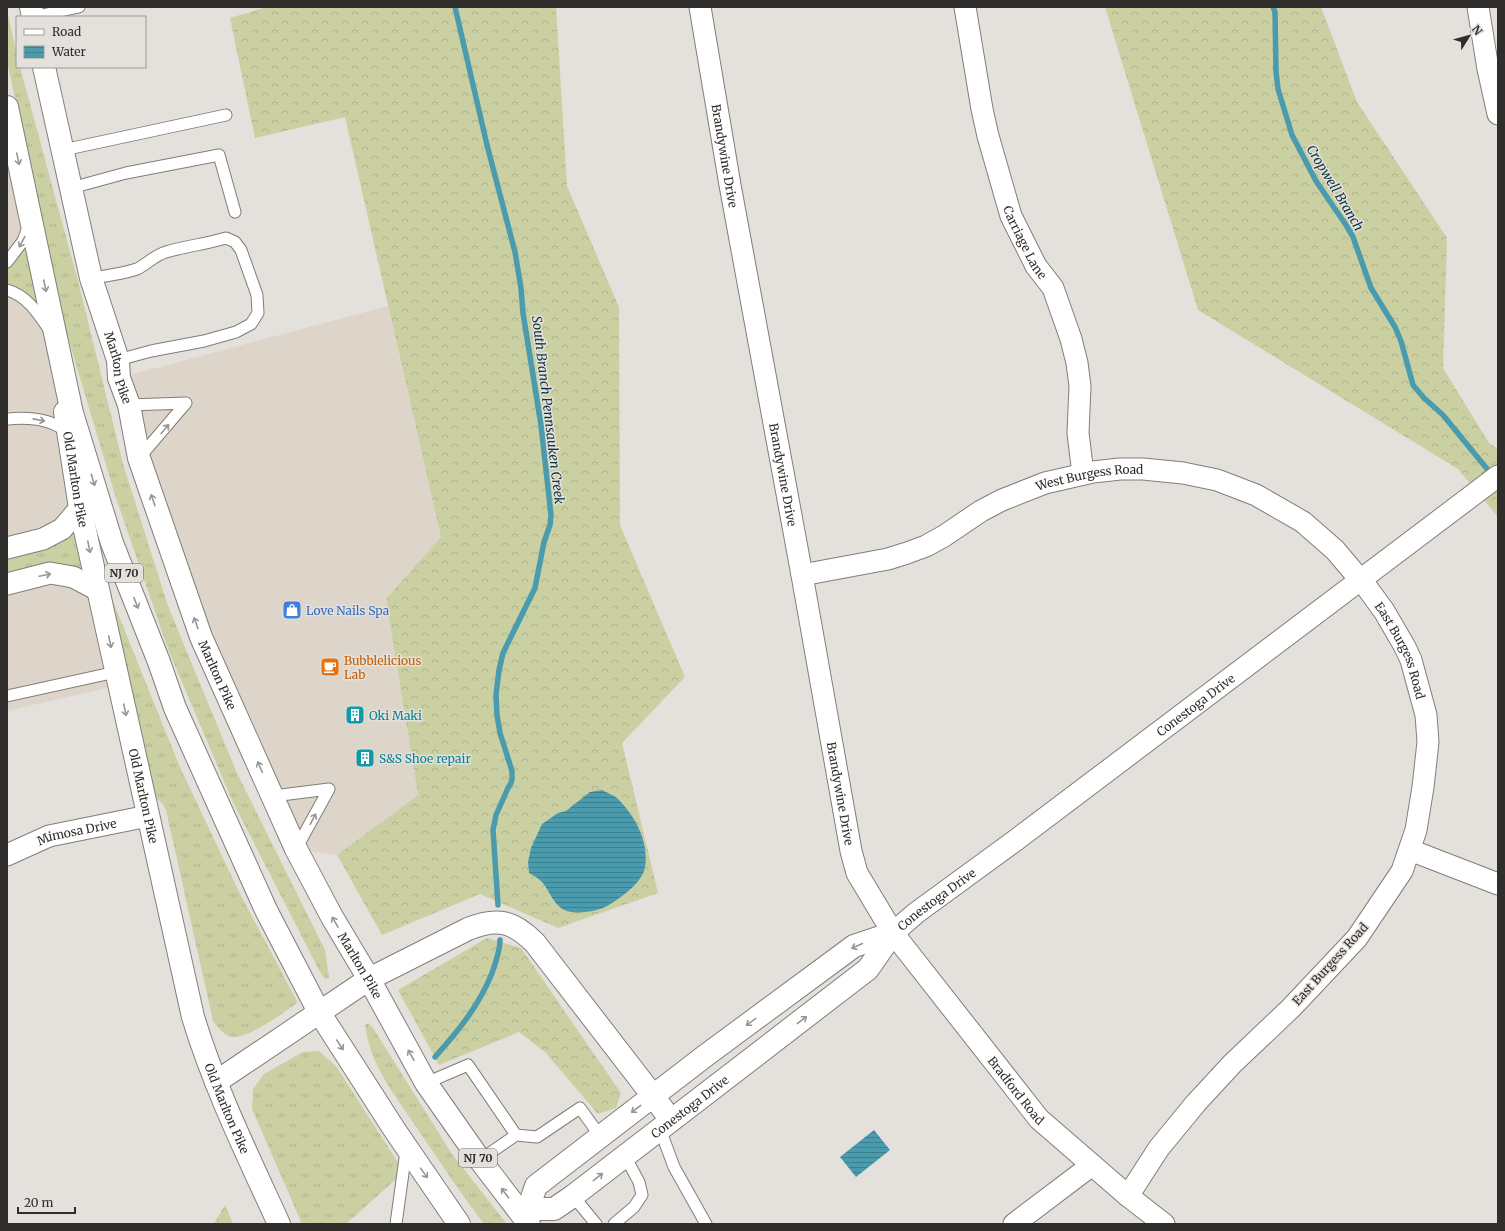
<svg xmlns="http://www.w3.org/2000/svg" width="1505" height="1231" font-family="Merriweather,serif">
<style>
.built{fill:#ddd5c9}
.grass{fill:url(#grass-tufts)}
.forest{fill:url(#forest-crowns)}
.water{fill:url(#water-rules)}
.lines{fill:none;stroke-linecap:round;stroke-linejoin:round}
.stream{stroke:#499bad;stroke-width:5.5}
.service-casing{stroke:#817e79;stroke-width:13}
.minor-casing{stroke:#817e79;stroke-width:23}
.tertiary-casing{stroke:#817e79;stroke-width:24}
.trunk-casing{stroke:#817e79;stroke-width:24}
.service{stroke:#fff;stroke-width:11}
.minor{stroke:#fff;stroke-width:21}
.tertiary{stroke:#fff;stroke-width:22}
.trunk{stroke:#fff;stroke-width:22}
.oneway{stroke:#979696}
.labels{text-anchor:middle;dominant-baseline:central;stroke-width:3;stroke-linejoin:round;paint-order:stroke}
.shield{fill:#e4e0db;stroke:#656360;stroke-width:1}
.shield-label{font-size:11px;font-weight:bold;fill:#2f2e2c}
.street-label{font-size:12px;fill:#2f2e2c;stroke:#e4e0db}
.shop-label{font-size:12px;fill:#366cbe;stroke:#e4e0db;text-anchor:start}
.food-label{font-size:12px;fill:#c56008;stroke:#e4e0db;text-anchor:start}
.culture-label{font-size:12px;fill:#0d838f;stroke:#e4e0db;text-anchor:start}
.water-label{font-size:13px;font-style:italic;fill:#0b333b;stroke:#e4e0db}
</style>
<defs>
<pattern id="grass-tufts" width="24" height="20" patternUnits="userSpaceOnUse"><rect width="24" height="20" fill="#cbd0a3"/><path d="M3 7l-1-3M5 7V3M7 7l1-3M15 17l-1-3M17 17v-4M19 17l1-3" fill="none" stroke="#afb38c"/></pattern>
<pattern id="forest-crowns" width="20" height="18" patternUnits="userSpaceOnUse"><rect width="20" height="18" fill="#cbd0a3"/><path d="M2 6a3 3 0 1 1 6 0M12 15a3 3 0 1 1 6 0" fill="none" stroke="#afb38c"/></pattern>
<pattern id="water-rules" width="6" height="5" patternUnits="userSpaceOnUse"><rect width="6" height="5" fill="#499bad"/><path d="M0 2.5h6" fill="none" stroke="#3d7f8d"/></pattern>
</defs>
<rect width="100%" height="100%" fill="#e4e0db"/>
<path class="built" d="M 7,107 L 80,508 L 7,548 Z
M 388,306 L 441,537 L 386,600 L 418,795 L 337,855 L 296,849 L 201,637 L 119,378 Z
M 50,573 L 98,590 L 119,685 L 7,711 L 7,584 Z"/>
<path class="grass" d="M 7,10 L 17,55 L 17,67 L 20,67 L 78,281 L 123,464 L 168,606 L 237,773 L 325,950 L 329,978 L 325,979 L 320,972 L 232,800 L 168,649 L 115,495 L 64,324 L 7,61 Z
M 31,219 L 55,337 L 37,312 L 7,290 L 7,262 Z
M 80,508 L 98,590 L 73,577 L 7,584 L 7,548 Z
M 110,594 L 179,765 L 239,892 L 297,1001 L 296,1004 C 282,1013 245,1042 229,1036 C 222,1033 218,1027 213,1021 L 166,810 L 162,803 L 150,794 Z
M 368,1023 L 373,1028 L 452,1154 L 507,1224 L 484,1224 C 461,1194 440,1162 419,1131 C 397,1098 370,1066 365,1025 Z
M 319,1051 L 336,1066 L 404,1172 L 346,1224 L 302,1224 L 252,1109 L 253,1089 L 264,1074 L 303,1052 Z"/>
<path class="forest" d="M 267,7 L 556,7 L 567,186 L 619,307 L 620,525 L 685,677 L 622,743 L 658,893 L 558,928 L 480,894 L 382,935 L 337,855 L 418,795 L 386,599 L 441,537 L 345,117 L 255,138 L 230,18 Z
M 1105,7 L 1321,7 L 1357,102 L 1447,238 L 1443,368 L 1489,443 L 1498,449 L 1498,517 L 1458,469 L 1198,310 Z
M 487,938 L 521,948 L 621,1093 L 616,1108 L 598,1114 L 545,1052 L 519,1032 L 439,1065 L 398,990 Z
M 225,1205 L 233,1224 L 214,1224 Z"/>
<path class="water" d="M 602,790 C 607,793 614,795 618,799 C 636,817 649,842 645,867 C 643,883 616,902 603,908 C 592,912 578,914 567,911 C 554,907 550,891 542,882 C 538,878 533,875 529,873 L 528,862 L 531,848 L 542,824 L 558,813 L 566,811 L 590,792 Z
M 874,1130 L 890,1150 L 856,1177 L 840,1157 Z"/>
<g class="lines">
<path class="stream" d="M 455,7 L 487,145 L 515,252 L 521,288 L 523,313 L 541,425 L 551,515 L 550,525 L 544,542 L 535,588 L 503,653 L 499,670 L 496,695 L 497,715 L 500,733 L 512,771 L 512,779 L 511,783 L 508,788 L 496,815 L 493,830 L 498,905
M 1273,7 L 1275,12 L 1276,71 L 1278,89 L 1292,135 L 1316,181 L 1346,225 L 1353,237 L 1371,288 L 1395,327 L 1401,341 L 1413,385 L 1424,398 L 1443,415 L 1492,475
M 435,1057 C 458,1031 479,1006 492,973 C 496,962 500,951 500,940"/>
<defs>
<path id="service" d="M 33,17 L 79,7
M 63,150 L 226,115
M 71,188 L 126,173 L 219,155 L 235,212
M 7,262 L 23,241 L 29,225
M 91,278 C 107,276 122,274 137,269 C 147,264 155,255 166,252 C 186,246 206,244 226,238 L 235,242 L 241,250 L 257,295 L 258,313 L 251,324 L 236,332 L 204,341 L 151,351 L 118,360
M 7,290 C 26,295 38,313 48,328
M 129,405 L 186,403 L 139,458
M 8,419 C 29,417 52,419 68,433
M 7,696 L 116,672
M 273,796 L 329,789
M 296,849 L 329,789
M 426,1083 L 468,1065 L 516,1135
M 660,1129 L 674,1167 L 706,1224
M 480,1160 L 516,1135 L 537,1137 L 580,1108 L 600,1136
M 573,1196 L 596,1224
M 396,1224 L 406,1151
M 614,1224 L 634,1207 L 642,1195 L 639,1182 L 625,1156"/>
<g id="minor">
<path id="s1" d="M 700,7 L 730,185 L 802,575 L 851,851 L 857,873 L 893,933 L 1039,1119 L 1128,1196 L 1164,1224"/>
<path id="s2" d="M 965,7 L 982,109 L 988,136 L 1011,216 L 1036,266 L 1053,288 L 1071,339 L 1077,363 L 1080,386 L 1078,433 L 1083,474"/>
<path d="M 1478,7 L 1488,69 L 1498,114"/>
<path d="M 7,548 L 43,539 L 62,529 L 80,508"/>
<path id="s3" d="M 802,575 L 888,559 L 907,553 L 926,546 L 944,536 L 981,511 L 1002,500 L 1045,483 L 1093,472 L 1120,469 L 1143,469 L 1183,473 L 1217,480 L 1256,495 L 1303,522 L 1335,550 L 1368,589 L 1384,611 L 1405,647 L 1411,660 L 1426,715 L 1428,742 L 1423,787 L 1416,830 L 1402,871 L 1357,938 L 1291,1008 L 1232,1064 L 1196,1103 L 1159,1148 L 1128,1196"/>
<path d="M 7,584 L 50,573 L 73,577 L 98,590"/>
<path d="M 1410,850 L 1498,884"/>
<path id="s4" d="M 7,855 L 49,836 L 148,816"/>
<path id="s5" d="M 893,933 L 916,913 L 1016,840 L 1498,476"/>
<path d="M 1014,1224 L 1092,1165"/>
</g>
<g id="tertiary">
<path id="s6" d="M 65,412 L 80,508 L 193,1017 C 215,1089 248,1156 279,1224"/>
<path d="M 216,1082 L 369,979 L 468,929 C 497,917 513,921 535,943 L 653,1096 L 671,1120"/>
<path id="s7" d="M 528,1209 L 554,1209 L 573,1196 L 868,969 L 893,933"/>
<path d="M 522,1214 L 528,1209 L 536,1186 L 705,1056 L 854,946 L 893,933"/>
</g>
<g id="trunk">
<path d="M 31,7 L 33,17"/>
<path id="s8" d="M 44,67 L 91,278 L 118,360 L 119,378 L 129,405 L 139,458 L 201,637 L 296,849 L 332,917 L 369,979 L 426,1083 L 480,1160 L 529,1224"/>
<path d="M 7,107 L 72,413 L 112,543 L 159,662 L 175,708 L 266,910 L 319,1012 L 394,1129 L 459,1224"/>
</g>
</defs>
<use href="#service" class="service-casing"/>
<use href="#minor" class="minor-casing"/>
<use href="#tertiary" class="tertiary-casing"/>
<use href="#trunk" class="trunk-casing"/>
<use href="#service" class="service"/>
<use href="#minor" class="minor"/>
<use href="#tertiary" class="tertiary"/>
<use href="#trunk" class="trunk"/>
</g>
<defs><path id="oneway-shaft" d="M-6 0H5M1.5-3L5.5 0L1.5 3" fill="none" stroke-width="1.6" stroke-linecap="round" stroke-linejoin="round"/></defs>
<g class="oneway">
<use href="#oneway-shaft" transform="translate(18 159) rotate(78)"/>
<use href="#oneway-shaft" transform="translate(22 242) rotate(118)"/>
<use href="#oneway-shaft" transform="translate(45 286) rotate(78)"/>
<use href="#oneway-shaft" transform="translate(39 420) rotate(11)"/>
<use href="#oneway-shaft" transform="translate(165 429) rotate(-49)"/>
<use href="#oneway-shaft" transform="translate(93 480) rotate(73)"/>
<use href="#oneway-shaft" transform="translate(153 500) rotate(-109)"/>
<use href="#oneway-shaft" transform="translate(89 547) rotate(78)"/>
<use href="#oneway-shaft" transform="translate(45 575) rotate(-12)"/>
<use href="#oneway-shaft" transform="translate(136 603) rotate(69)"/>
<use href="#oneway-shaft" transform="translate(196 623) rotate(-109)"/>
<use href="#oneway-shaft" transform="translate(110 642) rotate(78)"/>
<use href="#oneway-shaft" transform="translate(125 710) rotate(78)"/>
<use href="#oneway-shaft" transform="translate(260 767) rotate(-114)"/>
<use href="#oneway-shaft" transform="translate(313 819) rotate(-62)"/>
<use href="#oneway-shaft" transform="translate(335 922) rotate(-120)"/>
<use href="#oneway-shaft" transform="translate(857 946) rotate(156)"/>
<use href="#oneway-shaft" transform="translate(802 1020) rotate(-37)"/>
<use href="#oneway-shaft" transform="translate(751 1022) rotate(144)"/>
<use href="#oneway-shaft" transform="translate(340 1045) rotate(57)"/>
<use href="#oneway-shaft" transform="translate(411 1055) rotate(-119)"/>
<use href="#oneway-shaft" transform="translate(636 1109) rotate(143)"/>
<use href="#oneway-shaft" transform="translate(424 1173) rotate(55)"/>
<use href="#oneway-shaft" transform="translate(598 1177) rotate(-38)"/>
<use href="#oneway-shaft" transform="translate(505 1193) rotate(-127)"/>
</g>
<defs>
<symbol id="shop-square" viewBox="-11 -11 22 22"><rect x="-9" y="-9" width="18" height="18" rx="4" fill="#3f7fe0" stroke="#e4e0db"/><path d="M-5-2.5h2.3a2.7 3.5 0 0 1 5.4 0H5L5.5 6h-11ZM-1.5-2.5h3a1.5 2.3 0 0 0-3 0Z" fill="#fff"/></symbol>
<symbol id="cafe-square" viewBox="-11 -11 22 22"><rect x="-9" y="-9" width="18" height="18" rx="4" fill="#e8710a" stroke="#e4e0db"/><path d="M-5.5-4.5H6V0H3Q3 3.5 0 3.5H-2.5Q-5.5 3.5-5.5 0ZM3-3.2v2h1.7v-2ZM-6 4.5H4V6H-6Z" fill="#fff"/></symbol>
<symbol id="building-square" viewBox="-11 -11 22 22"><rect x="-9" y="-9" width="18" height="18" rx="4" fill="#0f9aa8" stroke="#e4e0db"/><path d="M-4-6H4V6H1V3H-1V6H-4ZM-2.5-4.3h1.7v1.8h-1.7ZM.8-4.3h1.7v1.8H.8ZM-2.5-1h1.7V.8h-1.7ZM.8-1h1.7V.8H.8Z" fill="#fff"/></symbol>
</defs>
<g fill-rule="evenodd">
<use href="#shop-square" x="281" y="599" width="22" height="22"/>
<use href="#cafe-square" x="319" y="656" width="22" height="22"/>
<use href="#building-square" x="344" y="704" width="22" height="22"/>
<use href="#building-square" x="354" y="747" width="22" height="22"/>
</g>
<g class="labels">
<g class="shield">
<rect x="105" y="564" width="38" height="18" rx="3"/>
<rect x="459" y="1149" width="38" height="18" rx="3"/>
</g>
<g class="shield-label">
<text x="124" y="573">NJ 70</text>
<text x="478" y="1158">NJ 70</text>
</g>
<g class="street-label">
<text stroke="none"><textPath href="#s1" startOffset="151">Brandywine Drive</textPath></text>
<text stroke="none"><textPath href="#s2" startOffset="244">Carriage Lane</textPath></text>
<text stroke="none"><textPath href="#s8" startOffset="310">Marlton Pike</textPath></text>
<text stroke="none"><textPath href="#s1" startOffset="475">Brandywine Drive</textPath></text>
<text stroke="none"><textPath href="#s6" startOffset="68">Old Marlton Pike</textPath></text>
<text stroke="none"><textPath href="#s3" startOffset="308">West Burgess Road</textPath></text>
<text stroke="none"><textPath href="#s3" startOffset="697">East Burgess Road</textPath></text>
<text stroke="none"><textPath href="#s8" startOffset="634">Marlton Pike</textPath></text>
<text stroke="none"><textPath href="#s5" startOffset="379">Conestoga Drive</textPath></text>
<text stroke="none"><textPath href="#s1" startOffset="799">Brandywine Drive</textPath></text>
<text stroke="none"><textPath href="#s6" startOffset="392">Old Marlton Pike</textPath></text>
<text stroke="none"><textPath href="#s4" startOffset="74">Mimosa Drive</textPath></text>
<text stroke="none"><textPath href="#s5" startOffset="55">Conestoga Drive</textPath></text>
<text transform="translate(1330 964) rotate(-48)">East Burgess Road</text>
<text stroke="none"><textPath href="#s8" startOffset="958">Marlton Pike</textPath></text>
<text stroke="none"><textPath href="#s1" startOffset="1150">Bradford Road</textPath></text>
<text stroke="none"><textPath href="#s7" startOffset="196">Conestoga Drive</textPath></text>
<text stroke="none"><textPath href="#s6" startOffset="716">Old Marlton Pike</textPath></text>
</g>
<g class="shop-label">
<text x="306" y="610">Love Nails Spa</text>
</g>
<g class="food-label">
<text x="344" y="660">Bubblelicious<tspan x="344" dy="14">Lab</tspan></text>
</g>
<g class="culture-label">
<text x="369" y="715">Oki Maki</text>
<text x="379" y="758">S&amp;S Shoe repair</text>
</g>
<g class="water-label">
<text transform="translate(1335 188) rotate(59)">Cropwell Branch</text>
<text transform="translate(548 410) rotate(83)">South Branch Pennsauken Creek</text>
</g>
</g>
<rect width="1505" height="1231" fill="none" stroke="#2f2e2c" stroke-width="16"/>
<rect x="16" y="16" width="130" height="52" fill="#e4e0db" stroke="#9c9995"/>
<rect x="24" y="29" width="20" height="6" fill="#ffffff" stroke="#9c9995"/>
<text x="52" y="36" font-size="12" fill="#2f2e2c">Road</text>
<rect x="24" y="46" width="20" height="12" fill="url(#water-rules)" stroke="#9c9995"/>
<text x="52" y="56" font-size="12" fill="#2f2e2c">Water</text>
<g transform="translate(1469 36) rotate(53)" stroke="#e4e0db" stroke-width="3" paint-order="stroke">
<path d="M0-3L7 15L0 10L-7 15Z" fill="#2f2e2c"/>
<text y="-6" font-size="11" font-weight="bold" text-anchor="middle" fill="#2f2e2c">N</text>
</g>
<path d="M18 1207v6h57v-6" fill="none" stroke="#2f2e2c" stroke-width="2"/>
<text x="24" y="1207" font-size="12" fill="#2f2e2c" stroke="#e4e0db" stroke-width="3" paint-order="stroke">20 m</text>
</svg>
